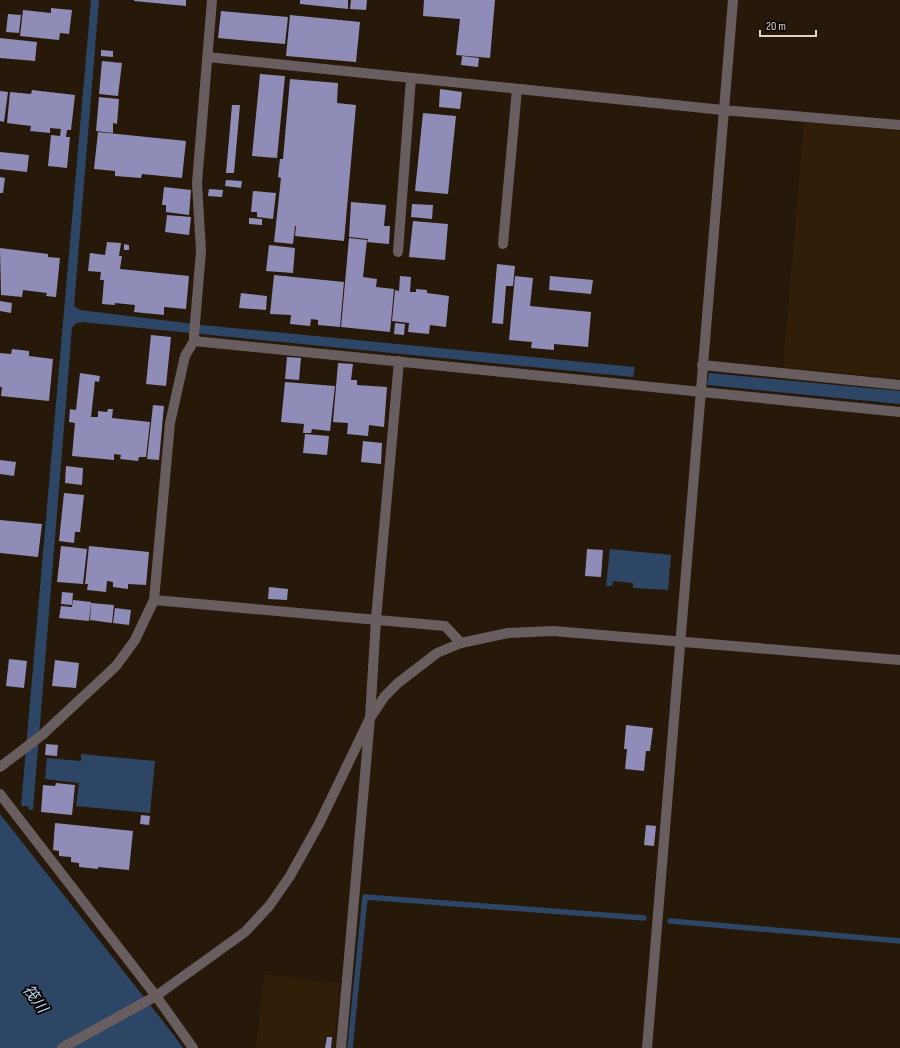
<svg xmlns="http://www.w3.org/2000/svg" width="900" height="1048" font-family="'Sofia Sans Condensed','Noto Sans JP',sans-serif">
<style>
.built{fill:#301e08}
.water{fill:#2e4665}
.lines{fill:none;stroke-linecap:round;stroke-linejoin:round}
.stream{stroke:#2e4665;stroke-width:5.5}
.building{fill:#8f8db7}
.minor{stroke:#695e5f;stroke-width:10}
.labels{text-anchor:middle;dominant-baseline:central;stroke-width:4;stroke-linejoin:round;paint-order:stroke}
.water-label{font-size:15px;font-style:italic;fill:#bed8fa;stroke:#0a0602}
</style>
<rect width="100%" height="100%" fill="#261909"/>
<path class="built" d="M 804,122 L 900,131 L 900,378 L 783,367 Z
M 264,974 L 340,983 L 334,1048 L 256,1048 Z"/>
<path class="water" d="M 91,0 L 99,0 L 74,306 L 80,310 L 202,325 L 635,367 L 633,377 L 81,322 L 75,324 L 72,328 L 33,810 L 29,810 L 28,806 L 21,806 Z
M 709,373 L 900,391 L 900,404 L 707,385 Z
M 610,549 L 671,555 L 668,590 L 633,588 L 633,583 L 613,581 L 612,586 L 606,586 Z
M 81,754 L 155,761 L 150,813 L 76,806 L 79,783 L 45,779 L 47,758 L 81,761 Z
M 0,814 L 173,1034 L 183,1048 L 0,1048 Z"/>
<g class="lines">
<path class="stream" d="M 670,921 L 900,941
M 350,1048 L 365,897 L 644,918"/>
</g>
<path class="building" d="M 134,0 L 186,0 L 186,6 L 134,1 Z
M 300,0 L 348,0 L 348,9 L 300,4 Z
M 351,0 L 367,0 L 366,10 L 350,9 Z
M 424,0 L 495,0 L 490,58 L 456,55 L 460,19 L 423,16 Z
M 51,8 L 72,10 L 69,34 L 60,33 L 59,40 L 20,36 L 23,10 L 51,13 Z
M 221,11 L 288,17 L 285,44 L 218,38 Z
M 8,14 L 21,15 L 19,33 L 6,32 Z
M 290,15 L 360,22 L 356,62 L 286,56 Z
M 0,38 L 37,42 L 35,61 L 0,58 Z
M 101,50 L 113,51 L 113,57 L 101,56 Z
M 462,56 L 479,58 L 478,67 L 461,65 Z
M 102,61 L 122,63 L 118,96 L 99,94 Z
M 260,74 L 285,76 L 277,158 L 252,156 Z
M 290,79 L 338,83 L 337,103 L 356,105 L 344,241 L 295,236 L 296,226 L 295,226 L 293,244 L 274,242 L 281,178 L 278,177 L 280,159 L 283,159 Z
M 440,89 L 462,92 L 460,109 L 439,107 Z
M 32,90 L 75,95 L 71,130 L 67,130 L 66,137 L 70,137 L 67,168 L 48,166 L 51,135 L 60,136 L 61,129 L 50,128 L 50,133 L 30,131 L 31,126 L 7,123 L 10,92 L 31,94 Z
M 0,91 L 8,92 L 4,122 L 0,121 Z
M 99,97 L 119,99 L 117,124 L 113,123 L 113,133 L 96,131 Z
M 232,105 L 240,105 L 234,173 L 226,173 Z
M 423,113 L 456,116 L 448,194 L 415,191 Z
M 98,132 L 186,141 L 182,178 L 142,174 L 141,178 L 115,176 L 115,171 L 94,169 Z
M 0,152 L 29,155 L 27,172 L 0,169 Z
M 0,177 L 5,178 L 3,193 L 0,193 Z
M 226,180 L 242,181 L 241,188 L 225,186 Z
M 164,187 L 191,190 L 189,215 L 166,212 L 166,205 L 162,205 Z
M 209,189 L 223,190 L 222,197 L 208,196 Z
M 253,191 L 276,193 L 273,219 L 257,217 L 257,212 L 251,212 Z
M 351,202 L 386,205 L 384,226 L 390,226 L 389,244 L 367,242 L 368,239 L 349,237 Z
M 412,204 L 433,205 L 432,219 L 411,217 Z
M 167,215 L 191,217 L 189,235 L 165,232 Z
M 249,218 L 262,219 L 262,225 L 249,224 Z
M 413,221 L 448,224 L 445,260 L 409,257 Z
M 349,238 L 367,240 L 363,277 L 377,279 L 376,287 L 394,289 L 390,332 L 341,327 Z
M 107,242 L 121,243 L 119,256 L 122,256 L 120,269 L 189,276 L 186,309 L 164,307 L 164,315 L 134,312 L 135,305 L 115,303 L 115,305 L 102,304 L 104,280 L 100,280 L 101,272 L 88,271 L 90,253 L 105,255 Z
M 124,244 L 129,245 L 129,250 L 124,250 Z
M 269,245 L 295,248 L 293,273 L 266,271 Z
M 0,248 L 48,254 L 48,257 L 60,258 L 56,297 L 46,296 L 47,293 L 23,290 L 22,297 L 1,295 Z
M 497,264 L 515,266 L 513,286 L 506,286 L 503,324 L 492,323 Z
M 274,275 L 344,282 L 340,327 L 318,325 L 318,320 L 311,319 L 310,326 L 290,324 L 291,315 L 270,314 Z
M 400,276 L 411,277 L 410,292 L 416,292 L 416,289 L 427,290 L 427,293 L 449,296 L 446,327 L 430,325 L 429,334 L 408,332 L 409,323 L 392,321 L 395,290 L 399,291 Z
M 515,276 L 533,278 L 530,306 L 591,312 L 588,347 L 554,344 L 554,350 L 531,348 L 532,342 L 509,340 Z
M 550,276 L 593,280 L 591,294 L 549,290 Z
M 241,293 L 267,296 L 266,310 L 239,308 Z
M 0,301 L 12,303 L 11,313 L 0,311 Z
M 395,323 L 405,324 L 404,335 L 394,334 Z
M 151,335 L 171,337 L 166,386 L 146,384 Z
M 12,349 L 29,351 L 29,356 L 53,359 L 49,401 L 1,396 L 2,387 L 0,387 L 0,353 L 11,354 Z
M 287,357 L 301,358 L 299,380 L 285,379 Z
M 338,363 L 353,364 L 351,380 L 357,380 L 357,385 L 387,387 L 384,427 L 369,425 L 368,436 L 347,434 L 348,423 L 333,422 Z
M 80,373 L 100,376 L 99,382 L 95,381 L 91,417 L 98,417 L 98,411 L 107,412 L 108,409 L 113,409 L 112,418 L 150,422 L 146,457 L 139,457 L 138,461 L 120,459 L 121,455 L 114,454 L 114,460 L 72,456 L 75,423 L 69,422 L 70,409 L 76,410 Z
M 285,382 L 335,386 L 330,431 L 312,429 L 311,433 L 303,433 L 304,424 L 281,422 Z
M 153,405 L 164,406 L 159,460 L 147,459 Z
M 305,434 L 329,436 L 327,455 L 303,453 Z
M 363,441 L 382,443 L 381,464 L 361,462 Z
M 0,460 L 16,462 L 14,476 L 0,474 Z
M 66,466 L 83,468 L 82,485 L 65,483 Z
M 64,493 L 84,495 L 80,532 L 75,532 L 74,543 L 59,541 Z
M 0,520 L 42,524 L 38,557 L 0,553 Z
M 61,546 L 87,549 L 83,584 L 57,582 Z
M 89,546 L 149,552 L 146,585 L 128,584 L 128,589 L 113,587 L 113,582 L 107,581 L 106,592 L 87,590 L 88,584 L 85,584 Z
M 587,549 L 603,550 L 601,577 L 585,576 Z
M 269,587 L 288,589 L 287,600 L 268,599 Z
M 62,592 L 73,593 L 72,605 L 61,604 Z
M 73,600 L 91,602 L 89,621 L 59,618 L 61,606 L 72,607 Z
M 91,603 L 114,605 L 112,623 L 90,620 Z
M 115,608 L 131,610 L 129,625 L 113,623 Z
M 9,659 L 27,661 L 24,688 L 6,686 Z
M 55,660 L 79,663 L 76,688 L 52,686 Z
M 626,725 L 653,728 L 650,751 L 646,751 L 644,771 L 625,769 L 627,749 L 624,749 Z
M 46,744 L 58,745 L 57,756 L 45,755 Z
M 56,783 L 75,785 L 72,815 L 41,812 L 43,785 L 55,786 Z
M 141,815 L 150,816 L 149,825 L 140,824 Z
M 55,823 L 133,831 L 129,870 L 98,867 L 98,869 L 79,867 L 79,863 L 71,862 L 71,857 L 59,856 L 59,851 L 53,850 Z
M 646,825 L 656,826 L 654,846 L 644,845 Z
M 327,1037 L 332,1037 L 331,1048 L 325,1048 Z"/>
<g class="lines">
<path class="minor" d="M 208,57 L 723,110 L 900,125
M 503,244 L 517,89
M 398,252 L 411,78
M 194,341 L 900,412
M 702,365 L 900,385
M 154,600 L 445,626 L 461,643
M 0,767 L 42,735 L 116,666 L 135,640 L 154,600 L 170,423 L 185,356 L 194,341 L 194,335 L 201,251 L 197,183 L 212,0
M 0,794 L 156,996 L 193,1048
M 62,1048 L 156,996 L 245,932 L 270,905 L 290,876 L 319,824 L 370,718 L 385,696 L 398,683 L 437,653 L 461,643 L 508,633 L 553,631 L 900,660
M 341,1048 L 370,718 L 376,619 L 399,361
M 647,1048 L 733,0"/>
</g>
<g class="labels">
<g class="water-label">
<text transform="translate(35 999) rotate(54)">筏川</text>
</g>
</g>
<path d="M760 30v6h56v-6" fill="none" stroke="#ded4ca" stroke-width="2"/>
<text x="766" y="30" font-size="12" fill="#ded4ca" stroke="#0a0602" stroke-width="3" paint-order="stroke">20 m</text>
</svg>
